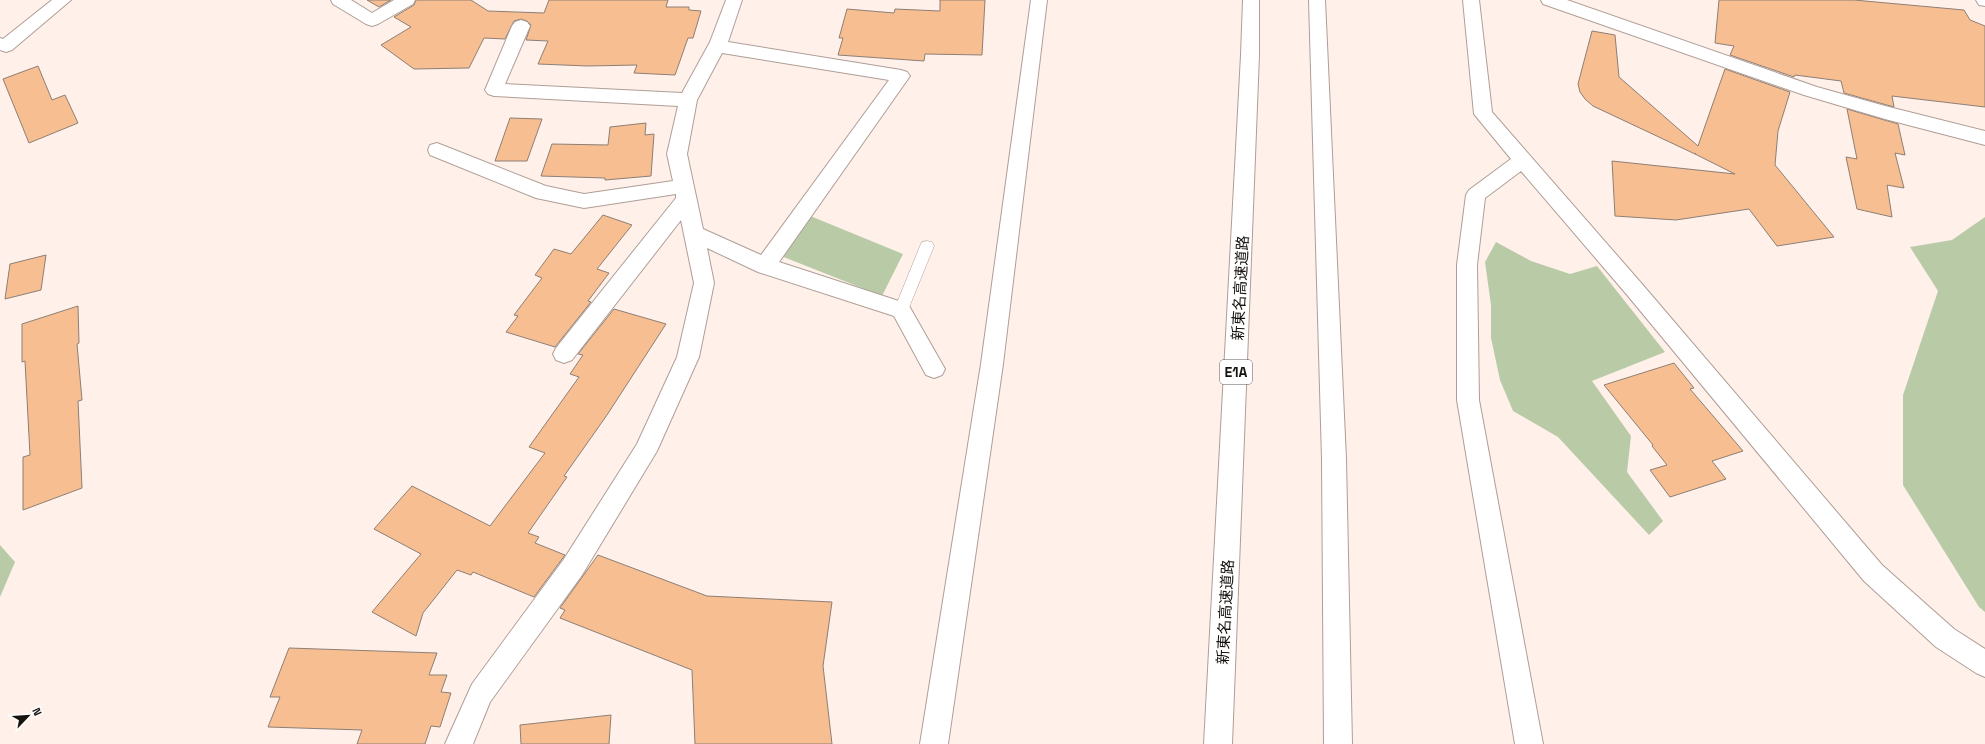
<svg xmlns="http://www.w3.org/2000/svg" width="1985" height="744" font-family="'Space Grotesk','Noto Sans JP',sans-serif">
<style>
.green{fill:#b9cba6}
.building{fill:#f7be92;stroke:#8d7f75}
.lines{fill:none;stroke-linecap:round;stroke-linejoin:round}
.service-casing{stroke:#af9e97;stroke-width:1}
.minor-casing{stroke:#af9e97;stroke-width:2}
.tertiary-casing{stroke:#af9e97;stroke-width:2}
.motorway-casing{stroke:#af9e97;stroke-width:2}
.service{fill:#fff;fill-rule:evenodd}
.minor{fill:#fff;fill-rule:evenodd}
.tertiary{fill:#fff;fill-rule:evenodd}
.motorway{fill:#fff;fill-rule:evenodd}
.labels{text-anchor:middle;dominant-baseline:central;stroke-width:3;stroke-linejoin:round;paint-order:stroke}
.shield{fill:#fff;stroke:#5d5957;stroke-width:1}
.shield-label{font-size:14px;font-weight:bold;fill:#18120f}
.street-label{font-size:15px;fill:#18120f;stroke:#fff}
</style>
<rect width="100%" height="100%" fill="#fff0ea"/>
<path class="green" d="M 803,213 L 903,254 L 882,296 L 771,252 Z
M 1985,217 L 1985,612 L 1979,607 L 1903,485 L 1903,395 L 1938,291 L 1910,247 L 1952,240 Z
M 1496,242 L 1531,261 L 1570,274 L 1597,266 L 1665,352 L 1592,381 L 1631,436 L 1627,472 L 1663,521 L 1649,535 L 1558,437 L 1513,411 L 1500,380 L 1491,338 L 1491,305 L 1485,262 Z
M 0,545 L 15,562 L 0,597 Z"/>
<path class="building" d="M 367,0 L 391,0 L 379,7 Z
M 416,0 L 471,0 L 488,11 L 544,13 L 549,0 L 668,0 L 666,7 L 689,7 L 689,10 L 701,11 L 693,38 L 688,38 L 675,75 L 634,73 L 637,65 L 588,66 L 538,64 L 548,41 L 526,40 L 531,25 L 527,21 L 521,19 L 514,21 L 505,39 L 484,38 L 469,68 L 414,69 L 381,45 L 411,27 L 394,17 L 414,5 Z
M 940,0 L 985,0 L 982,55 L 925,54 L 924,61 L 838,55 L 843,38 L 839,38 L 847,9 L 894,13 L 895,9 L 940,11 Z
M 1719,0 L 1854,0 L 1964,10 L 1970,20 L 1985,26 L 1985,107 L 1892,96 L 1894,107 L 1844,93 L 1841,81 L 1795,75 L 1794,77 L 1730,55 L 1734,46 L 1715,43 Z
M 1592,31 L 1615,35 L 1619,77 L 1698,146 L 1725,69 L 1790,92 L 1778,131 L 1775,165 L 1834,237 L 1777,246 L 1749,209 L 1676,220 L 1615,216 L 1612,161 L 1735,174 L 1695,154 L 1696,153 L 1695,154 L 1593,106 L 1585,99 L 1580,92 L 1578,84 Z
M 38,66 L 52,100 L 65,95 L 78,123 L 29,143 L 3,79 Z
M 1847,109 L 1898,124 L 1905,155 L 1895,153 L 1904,188 L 1887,185 L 1892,217 L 1857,209 L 1846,157 L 1857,159 Z
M 510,118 L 542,119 L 527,161 L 495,161 Z
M 646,123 L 645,135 L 654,134 L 651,176 L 605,180 L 605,178 L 541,176 L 552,144 L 608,145 L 610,127 Z
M 603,215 L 632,225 L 597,269 L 609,273 L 588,301 L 591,302 L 555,347 L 506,332 L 518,316 L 514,315 L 542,278 L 535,275 L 554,249 L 571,254 Z
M 46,255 L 41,290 L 5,299 L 10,264 Z
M 78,306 L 79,343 L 77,344 L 82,400 L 78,401 L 82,488 L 23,510 L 23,457 L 30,455 L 25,361 L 22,362 L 22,324 Z
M 614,309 L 666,324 L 607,415 L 564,476 L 567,477 L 528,533 L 539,537 L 535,543 L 565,555 L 534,597 L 473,572 L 471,575 L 457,570 L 423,613 L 416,636 L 372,612 L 421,554 L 374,529 L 412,486 L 490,526 L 545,453 L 529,447 L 579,377 L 570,374 L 583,355 L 578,354 Z
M 1674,363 L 1694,388 L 1690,389 L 1743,451 L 1712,461 L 1726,479 L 1670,497 L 1650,470 L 1667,465 L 1652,446 L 1653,445 L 1604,385 Z
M 598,555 L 707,596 L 832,602 L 823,666 L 832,744 L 695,744 L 692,670 L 560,618 L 565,610 L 560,608 Z
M 289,648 L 437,653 L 429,675 L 447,675 L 441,692 L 451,693 L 440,727 L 431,726 L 425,744 L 357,744 L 362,730 L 268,727 L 280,697 L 270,697 Z
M 611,715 L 609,744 L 521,744 L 520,725 Z"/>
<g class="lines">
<defs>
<path id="service" d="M 927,241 L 932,242 L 934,246 L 908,310 L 906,314 L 901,316 L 896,314 L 894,310 L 920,246 L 922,242 Z"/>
<path id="minor" d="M 52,0 L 71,0 L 12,50 L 6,52 L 0,50 L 0,38 L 3,39 Z
M 331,0 L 351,0 L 372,13 L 394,0 L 415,0 L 413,4 L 378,24 L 372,26 L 366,24 L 333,4 Z
M 726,0 L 742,0 L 728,42 L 901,70 L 907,72 L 910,76 L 779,262 L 908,304 L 945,369 L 942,375 L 934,378 L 926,375 L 894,316 L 758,272 L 707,248 L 714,283 L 699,357 L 657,451 L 582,575 L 490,702 L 473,744 L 445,744 L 472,684 L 564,559 L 637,444 L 677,357 L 694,283 L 681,220 L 572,360 L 564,363 L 556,360 L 553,354 L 556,348 L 676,198 L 676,194 L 584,208 L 536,198 L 430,155 L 428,150 L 430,145 L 437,143 L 546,186 L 584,194 L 673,181 L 667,154 L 678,106 L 494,96 L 488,94 L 485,90 L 512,26 L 515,22 L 521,20 L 527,22 L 530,26 L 505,84 L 682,93 L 710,42 ZM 722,53 L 889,80 L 761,255 L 703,229 L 687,154 L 697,100 Z
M 1463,0 L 1479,0 L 1492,112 L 1642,284 L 1882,565 L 1954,629 L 1985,649 L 1985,677 L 1976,673 L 1936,647 L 1864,581 L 1628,296 L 1521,171 L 1485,198 L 1477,265 L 1479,400 L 1543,744 L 1515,744 L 1457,400 L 1457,265 L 1466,195 L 1469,190 L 1511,159 L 1474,114 Z
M 1976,0 L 1985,0 L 1985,6 L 1979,5 Z"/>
<path id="tertiary" d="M 1031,0 L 1047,0 L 1003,364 L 948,744 L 920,744 L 981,364 Z
M 1541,0 L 1567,0 L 1817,87 L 1885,106 L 1985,131 L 1985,145 L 1885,119 L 1804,95 L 1543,4 Z"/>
<path id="motorway" d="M 1243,0 L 1259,0 L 1259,55 L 1232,744 L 1204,744 L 1241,55 Z
M 1309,0 L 1325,0 L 1346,459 L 1352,744 L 1324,744 L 1322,459 Z"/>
</defs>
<use href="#service" class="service-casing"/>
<use href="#minor" class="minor-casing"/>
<use href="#tertiary" class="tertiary-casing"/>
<use href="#motorway" class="motorway-casing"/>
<use href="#service" class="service"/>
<use href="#minor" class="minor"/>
<use href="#tertiary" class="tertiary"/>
<use href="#motorway" class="motorway"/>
</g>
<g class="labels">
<rect class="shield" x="1220" y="360" width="32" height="24" rx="3"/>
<g class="shield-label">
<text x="1236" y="372">E1A</text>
</g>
<g class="street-label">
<text transform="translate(1240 288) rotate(-87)">新東名高速道路</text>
<text transform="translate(1225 612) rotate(-87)">新東名高速道路</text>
</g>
</g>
<g transform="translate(28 716) rotate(65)" stroke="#ffffff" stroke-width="3" paint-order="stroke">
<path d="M0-3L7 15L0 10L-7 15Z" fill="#18120f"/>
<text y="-6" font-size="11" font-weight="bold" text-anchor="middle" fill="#18120f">N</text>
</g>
</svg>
